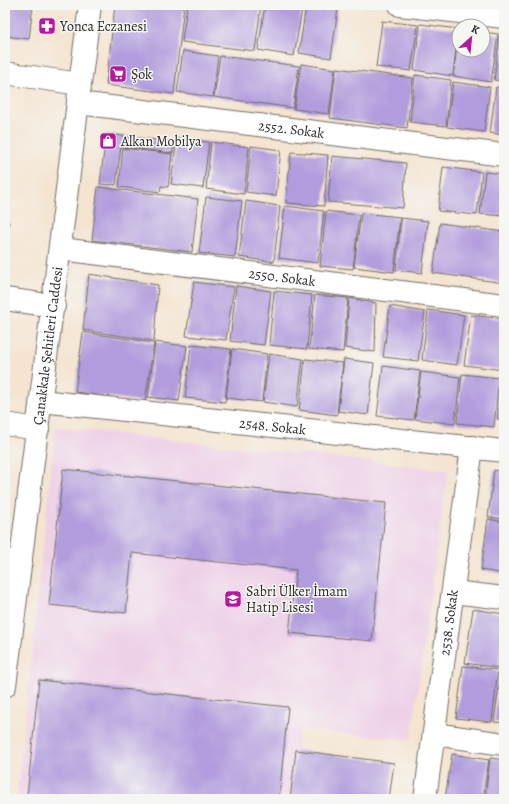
<svg xmlns="http://www.w3.org/2000/svg" width="509" height="804" font-family="Alegreya,serif">
<style>
.built{fill:#eed0e7}
.building{fill:#b19cdd}
.lines{fill:none;stroke-linecap:round;stroke-linejoin:round}
.minor-casing{stroke:#716c65;stroke-width:24}
.secondary-casing{stroke:#716c65;stroke-width:24}
.minor{stroke:#fff;stroke-width:22}
.secondary{stroke:#fff;stroke-width:22}
.labels{text-anchor:middle;dominant-baseline:central;stroke-width:3;stroke-linejoin:round;paint-order:stroke}
.poi-label{font-size:14px;fill:#2b2b2b;stroke:#f6f6f2;text-anchor:start}
.street-label{font-size:14px;fill:#2b2b2b;stroke:#f6f6f2}
</style>
<rect width="100%" height="100%" fill="#f6f6f2"/>
<filter id="ink" filterUnits="userSpaceOnUse"><feTurbulence type="fractalNoise" baseFrequency=".025" numOctaves="2"/><feDisplacementMap in="SourceGraphic" scale="8" xChannelSelector="R" yChannelSelector="G"/><feConvolveMatrix kernelMatrix="1 2 1 2 8 2 1 2 1" color-interpolation-filters="sRGB"/></filter>
<filter id="wash" filterUnits="userSpaceOnUse"><feTurbulence type="fractalNoise" baseFrequency=".012" numOctaves="4" result="noise"/><feDisplacementMap in="SourceGraphic" scale="16" xChannelSelector="R" yChannelSelector="G"/><feGaussianBlur stdDeviation="0.9" result="paint"/><feColorMatrix in="noise" values="0 0 0 0 0 0 0 0 0 0 0 0 0 0 0 0 0 1.4 0 .05"/><feComposite in="paint" operator="in"/></filter>
<g filter="url(#wash)">
<rect width="100%" height="100%" fill="#f4e4d0"/>
<path class="built" d="M 55,427 L 448,470 L 411,740 L 300,729 L 289,799 L 17,799 Z"/>
<g id="blocks">
<path class="building" d="M 5,5 L 33,5 L 29,39 L 5,36 Z
M 115,5 L 184,5 L 174,94 L 106,85 Z
M 187,5 L 261,5 L 255,51 L 182,42 Z
M 265,5 L 302,9 L 294,56 L 258,50 Z
M 306,5 L 338,9 L 331,58 L 299,53 Z
M 382,21 L 418,25 L 411,71 L 376,67 Z
M 420,24 L 458,29 L 453,76 L 414,70 Z
M 483,32 L 498,34 L 491,82 L 453,76 L 458,40 L 459,50 L 483,50 Z
M 500,33 L 504,33 L 504,81 L 494,80 Z
M 183,51 L 218,56 L 213,97 L 177,92 Z
M 220,56 L 299,66 L 293,108 L 214,97 Z
M 301,64 L 335,69 L 329,114 L 294,109 Z
M 336,68 L 413,78 L 407,128 L 330,118 Z
M 415,75 L 451,80 L 446,126 L 410,122 Z
M 453,82 L 490,87 L 484,132 L 447,127 Z
M 496,87 L 504,88 L 504,135 L 490,133 Z
M 106,134 L 174,142 L 173,153 L 121,147 L 116,185 L 100,184 Z
M 177,138 L 209,142 L 203,188 L 171,184 Z
M 211,142 L 249,147 L 244,194 L 206,189 Z
M 251,146 L 281,150 L 276,196 L 246,192 Z
M 123,148 L 172,154 L 168,187 L 161,186 L 160,192 L 119,187 Z
M 291,152 L 328,155 L 324,206 L 286,203 Z
M 332,156 L 406,163 L 403,208 L 328,202 Z
M 443,167 L 482,172 L 477,215 L 438,211 Z
M 485,172 L 504,174 L 504,216 L 480,214 Z
M 98,187 L 198,199 L 192,252 L 92,240 Z
M 206,197 L 242,201 L 235,257 L 199,253 Z
M 246,201 L 280,206 L 274,262 L 239,257 Z
M 285,206 L 324,211 L 318,263 L 279,258 Z
M 326,211 L 359,215 L 353,269 L 320,266 Z
M 361,213 L 400,217 L 394,272 L 354,267 Z
M 401,218 L 428,221 L 422,273 L 396,270 Z
M 5,221 L 9,222 L 6,240 L 5,240 Z
M 440,223 L 504,232 L 504,283 L 433,273 Z
M 89,274 L 158,285 L 154,341 L 83,330 Z
M 194,282 L 234,287 L 226,340 L 186,336 Z
M 236,286 L 271,291 L 264,345 L 230,341 Z
M 274,291 L 312,295 L 307,349 L 269,345 Z
M 315,295 L 348,298 L 343,352 L 309,349 Z
M 349,298 L 376,303 L 375,352 L 345,348 Z
M 390,306 L 425,312 L 418,361 L 383,357 Z
M 428,310 L 464,315 L 457,365 L 422,360 Z
M 471,315 L 504,319 L 502,347 L 504,342 L 504,370 L 464,365 Z
M 83,332 L 154,343 L 145,402 L 75,392 Z
M 155,342 L 187,346 L 179,401 L 148,397 Z
M 191,345 L 231,349 L 225,402 L 185,398 Z
M 232,349 L 267,354 L 262,402 L 226,398 Z
M 269,354 L 303,359 L 297,407 L 263,402 Z
M 305,359 L 343,363 L 337,415 L 299,410 Z
M 344,359 L 374,363 L 368,415 L 338,411 Z
M 383,366 L 420,371 L 414,420 L 377,416 Z
M 421,372 L 460,377 L 455,424 L 415,419 Z
M 462,374 L 499,378 L 494,427 L 457,423 Z
M 501,382 L 504,382 L 504,419 L 497,419 Z
M 63,469 L 386,503 L 372,641 L 289,633 L 296,570 L 132,553 L 126,613 L 49,605 Z
M 494,470 L 504,472 L 504,519 L 488,517 Z
M 488,519 L 504,522 L 504,574 L 481,570 Z
M 473,609 L 504,614 L 498,668 L 465,663 Z
M 463,666 L 498,670 L 492,722 L 456,718 Z
M 501,671 L 504,671 L 504,723 L 494,722 Z
M 39,680 L 288,707 L 279,799 L 53,799 L 27,796 Z
M 296,750 L 394,763 L 389,799 L 290,799 Z
M 452,754 L 489,760 L 483,799 L 445,799 Z
M 490,758 L 504,760 L 504,799 L 485,799 Z"/>
</g>
</g>
<g filter="url(#ink)">
<use href="#blocks" fill-opacity="0" stroke="#716c65" stroke-width="1"/>
<g class="lines">
<defs>
<g id="minor">
<path d="M 400,5 L 504,17"/>
<path d="M 5,73 L 80,84"/>
<path id="s1" d="M 78,103 L 504,155"/>
<path id="s2" d="M 61,249 L 504,305"/>
<path d="M 5,299 L 54,306"/>
<path id="s3" d="M 41,401 L 504,451"/>
<path d="M 5,424 L 38,429"/>
<path d="M 5,560 L 21,562"/>
<path d="M 453,592 L 504,598"/>
<path d="M 434,734 L 504,744"/>
<path id="s4" d="M 425,799 L 472,447"/>
</g>
<g id="secondary">
<path id="s5" d="M 5,686 L 90,5"/>
</g>
</defs>
<use href="#minor" class="minor-casing"/>
<use href="#secondary" class="secondary-casing"/>
<use href="#minor" class="minor"/>
<use href="#secondary" class="secondary"/>
</g>
</g>
<defs>
<symbol id="pharmacy-square" viewBox="-11 -11 22 22"><rect x="-9" y="-9" width="18" height="18" rx="4" fill="#b5179e" stroke="#f6f6f2"/><path d="M-2-6h4v4h4v4h-4v4h-4v-4h-4v-4h4Z" fill="#fff"/></symbol>
<symbol id="supermarket-square" viewBox="-11 -11 22 22"><rect x="-9" y="-9" width="18" height="18" rx="4" fill="#b5179e" stroke="#f6f6f2"/><path d="M-6-5.5h2.5l.6 2H6L4.5 2H-2.5L-4.4-4H-6ZM-1.5 3.2a1.3 1.3 0 1 0 .1 0ZM3 3.2a1.3 1.3 0 1 0 .1 0Z" fill="#fff"/></symbol>
<symbol id="shop-square" viewBox="-11 -11 22 22"><rect x="-9" y="-9" width="18" height="18" rx="4" fill="#b5179e" stroke="#f6f6f2"/><path d="M-5-2.5h2.3a2.7 3.5 0 0 1 5.4 0H5L5.5 6h-11ZM-1.5-2.5h3a1.5 2.3 0 0 0-3 0Z" fill="#fff"/></symbol>
<symbol id="school-square" viewBox="-11 -11 22 22"><rect x="-9" y="-9" width="18" height="18" rx="4" fill="#b5179e" stroke="#f6f6f2"/><path d="M0-5L7-2L0 1L-7-2ZM-4 1L0 2.5L4 1V4Q0 6-4 4Z" fill="#fff"/></symbol>
</defs>
<g fill-rule="evenodd">
<use href="#pharmacy-square" x="37" y="16" width="20" height="20"/>
<use href="#supermarket-square" x="108" y="64" width="20" height="20"/>
<use href="#shop-square" x="98" y="131" width="20" height="20"/>
<use href="#school-square" x="223" y="589" width="20" height="20"/>
</g>
<g class="labels">
<g class="poi-label">
<text x="60" y="26">Yonca Eczanesi</text>
<text x="131" y="74">Şok</text>
<text x="121" y="141">Alkan Mobilya</text>
<text x="246" y="591">Sabri Ülker İmam<tspan x="246" dy="16">Hatip Lisesi</tspan></text>
</g>
<g class="street-label">
<text stroke="none"><textPath href="#s1" startOffset="215">2552. Sokak</textPath></text>
<text stroke="none"><textPath href="#s2" startOffset="223">2550. Sokak</textPath></text>
<text stroke="none"><textPath href="#s5" startOffset="343">Çanakkale Şehitleri Caddesi</textPath></text>
<text stroke="none"><textPath href="#s3" startOffset="233">2548. Sokak</textPath></text>
<text stroke="none"><textPath href="#s4" startOffset="178">2538. Sokak</textPath></text>
</g>
</g>
<rect width="509" height="804" fill="none" stroke="#f6f6f2" stroke-width="20"/>
<g transform="translate(471 38) rotate(27)"><circle r="19" fill="#f6f6f2" stroke="#a5a5a2"/>
<path d="M0-3L7 15L0 10L-7 15Z" fill="#b5179e"/>
<text y="-6" font-size="11" font-weight="bold" text-anchor="middle" fill="#2b2b2b">K</text>
</g>
</svg>
